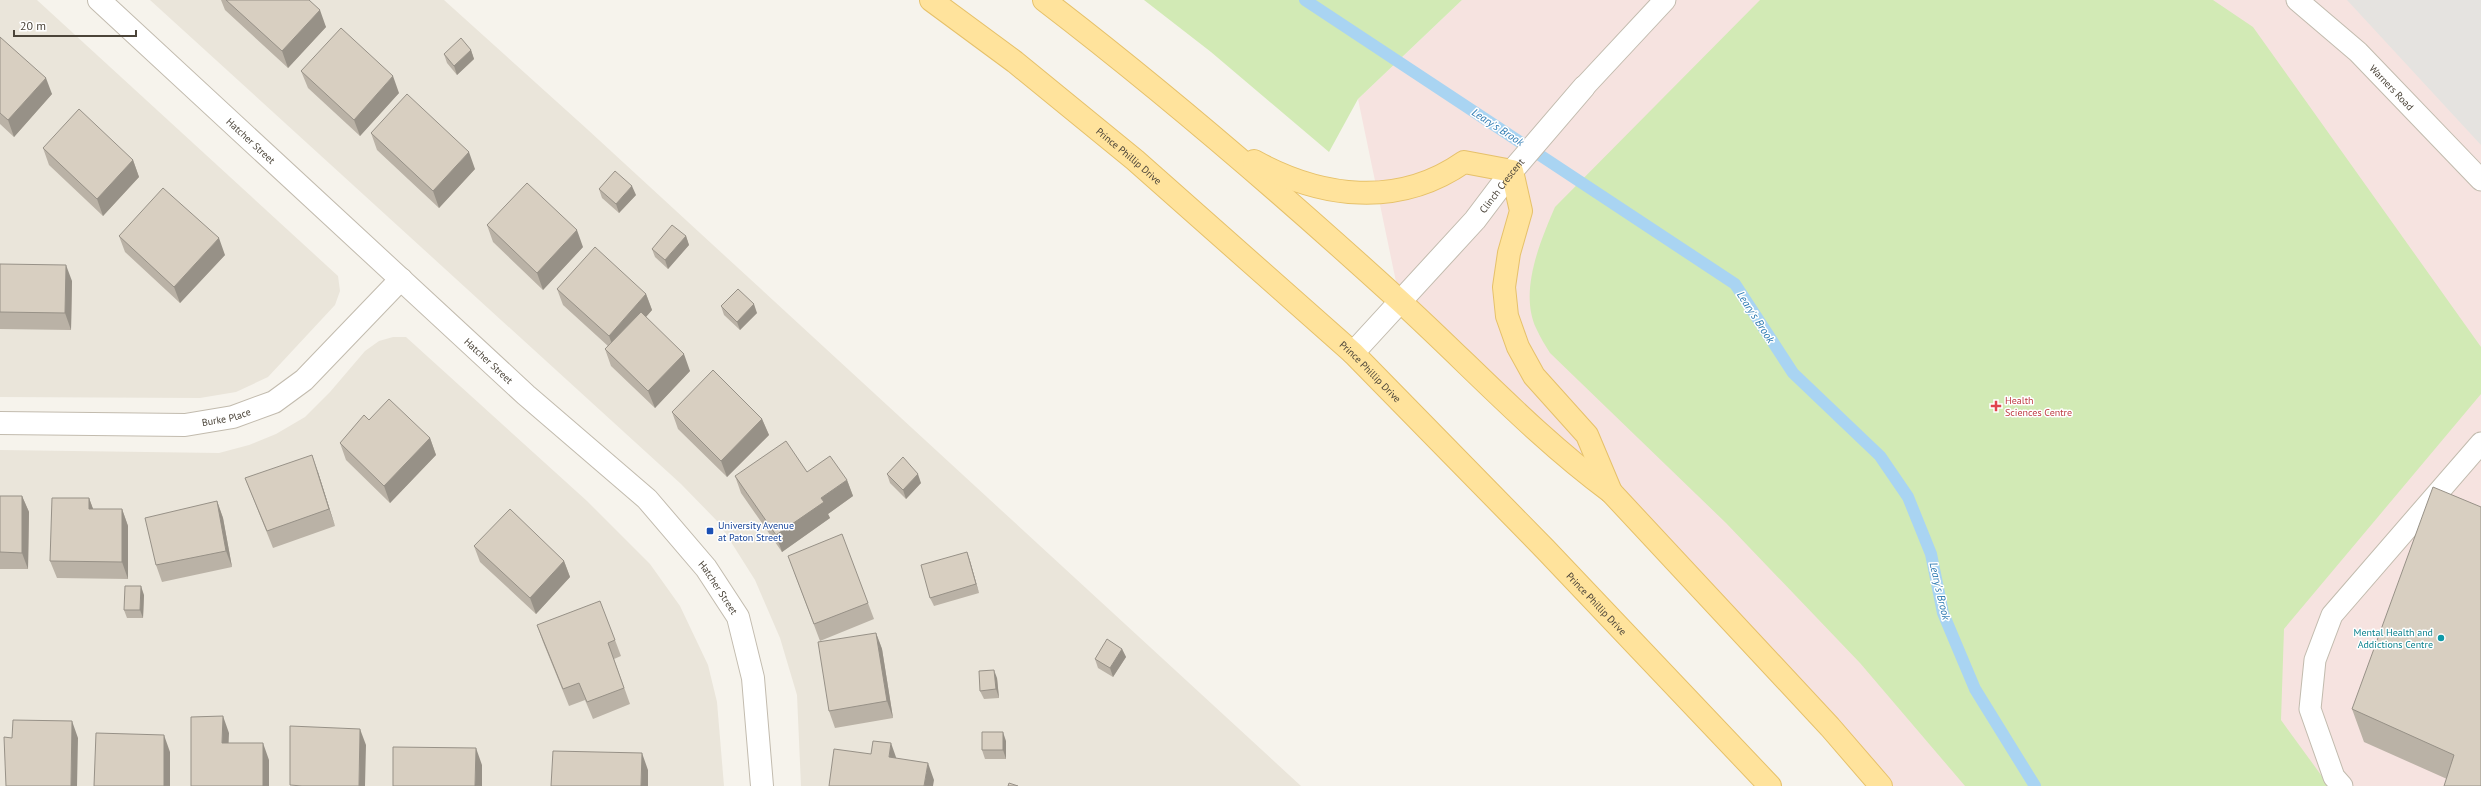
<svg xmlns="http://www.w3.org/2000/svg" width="2481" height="786" font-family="'PT Sans',sans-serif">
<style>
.residential{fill:#eae5da}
.medical{fill:#f6e3e0}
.green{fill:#d2eab5}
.parking{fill:#e5e3e0}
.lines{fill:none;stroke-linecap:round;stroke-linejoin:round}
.stream{stroke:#a9d4f2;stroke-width:12}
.service-casing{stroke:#c2bbae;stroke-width:23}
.minor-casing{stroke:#c2bbae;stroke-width:24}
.primary-casing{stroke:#e6c16a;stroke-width:24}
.service{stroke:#fff;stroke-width:21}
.minor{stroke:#fff;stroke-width:22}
.primary{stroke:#ffe39c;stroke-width:22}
.wall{fill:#bab2a6}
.shaded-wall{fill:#979187}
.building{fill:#d8cfc1;stroke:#979187}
.health-dot{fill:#e0444e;stroke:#fff;stroke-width:1.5}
.transit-dot{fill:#1a4fb4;stroke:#fff;stroke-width:1.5}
.culture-dot{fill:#0f9aa8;stroke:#fff;stroke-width:1.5}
.labels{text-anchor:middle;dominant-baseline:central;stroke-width:3;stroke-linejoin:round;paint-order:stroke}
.street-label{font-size:10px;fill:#4b4439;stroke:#fff}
.health-label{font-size:10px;fill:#be3a42;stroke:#fff;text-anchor:start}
.transit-label{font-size:10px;fill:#164399;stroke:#fff;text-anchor:start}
.culture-label{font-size:10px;fill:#0d838f;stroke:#fff;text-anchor:end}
.water-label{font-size:11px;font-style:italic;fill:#2e7ab2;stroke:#fff}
</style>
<rect width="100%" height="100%" fill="#f6f3ec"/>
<path class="residential" d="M 0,0 L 37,0 L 338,276 L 340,291 L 335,305 L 268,377 L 236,392 L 200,398 L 0,397 Z
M 150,0 L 444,0 L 587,129 L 1301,786 L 801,786 L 797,695 L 780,638 L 755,580 L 719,523 L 681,484 Z
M 393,337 L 406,337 L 587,501 L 650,564 L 680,606 L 708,665 L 717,702 L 724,786 L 0,786 L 0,450 L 219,453 L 249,445 L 276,434 L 305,417 L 330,392 L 365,351 L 379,341 Z"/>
<path class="medical" d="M 1462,0 L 2481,0 L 2481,786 L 1877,786 L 1611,492 L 1400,301 L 1358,99 Z"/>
<path class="green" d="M 1144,0 L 1462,0 L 1358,99 L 1329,152 L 1211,52 Z
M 1760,0 L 2213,0 L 2253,27 L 2481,347 L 2481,394 L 2284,629 L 2281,720 L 2329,786 L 1965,786 L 1860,663 L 1726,523 L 1550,353 C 1545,345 1540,337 1536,328 C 1519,291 1540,242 1555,207 Z"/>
<path class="parking" d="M 2347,0 L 2481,0 L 2481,145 Z"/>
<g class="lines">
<path class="stream" d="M 1305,0 L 1735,284 L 1793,373 L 1880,456 L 1908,497 L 1931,554 L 1943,613 L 1975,689 L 2035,786"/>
<defs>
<g id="service">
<path id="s1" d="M 2297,0 L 2358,52 L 2481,180"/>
<path d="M 1584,87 L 1665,0"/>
<path d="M 2342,786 L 2334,777 L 2310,709 L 2315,660 L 2332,615 L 2481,443"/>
</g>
<g id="minor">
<path id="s2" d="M 99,0 L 526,395 L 647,499 L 706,568 L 738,617 L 753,678 L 762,786"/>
<path id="s3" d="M 1353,353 L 1475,220 L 1512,171 L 1584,87"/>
<path id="s4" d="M 0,423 L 185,425 L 233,417 L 274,402 L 304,380 L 401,279"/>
</g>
<g id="primary">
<path id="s5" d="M 931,0 L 1015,62 L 1135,160 L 1353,353 L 1545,549 L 1770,786"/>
<path d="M 1044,0 C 1168,95 1286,197 1401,302 C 1471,366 1535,436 1611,492 L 1830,727 L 1881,786"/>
<path d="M 1254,161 C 1321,198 1398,208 1464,162 L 1512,171 L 1521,211 L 1509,253 L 1504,287 L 1507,316 L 1518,347 L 1534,376 L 1587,435 L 1611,492"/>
</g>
</defs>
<use href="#service" class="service-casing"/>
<use href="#minor" class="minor-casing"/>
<use href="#primary" class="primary-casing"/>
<use href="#service" class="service"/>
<use href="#minor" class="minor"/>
<use href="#primary" class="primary"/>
</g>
<path class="wall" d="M 221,0 L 309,0 L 326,27 L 288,68 L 225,10 Z
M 0,37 L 52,94 L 14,137 L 0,124 Z
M 471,50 L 474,59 L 457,75 L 447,63 L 444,54 Z
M 301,71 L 399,93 L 360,136 L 308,88 Z
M 371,133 L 475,169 L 439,208 L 377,150 Z
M 43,148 L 133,160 L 139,177 L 103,216 L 49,165 Z
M 599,189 L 636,195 L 619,213 L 602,198 Z
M 487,225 L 583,247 L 543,290 L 493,242 Z
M 119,236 L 225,255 L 180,303 L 125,252 Z
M 686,236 L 689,245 L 668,269 L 655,257 L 652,249 Z
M 0,264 L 72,281 L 71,330 L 0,329 Z
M 557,289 L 646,294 L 652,310 L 646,317 L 690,371 L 655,408 L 611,366 L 605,349 L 608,346 L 563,305 Z
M 721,306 L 757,313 L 740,330 L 724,315 Z
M 672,412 L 762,419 L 769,435 L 727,477 L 678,429 Z
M 369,420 L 430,438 L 436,455 L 390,503 L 346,460 L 340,443 Z
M 318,472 L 335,526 L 273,548 L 245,478 Z
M 807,472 L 847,480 L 853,496 L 828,514 L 830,518 L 782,552 L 741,493 L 735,476 Z
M 887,474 L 921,483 L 906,499 L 890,483 Z
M 0,496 L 22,496 L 29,512 L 28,569 L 0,569 Z
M 89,498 L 93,509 L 122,509 L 128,526 L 128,579 L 57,578 L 50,561 Z
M 217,501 L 223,518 L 232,567 L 162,582 L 156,565 Z
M 2481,507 L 2481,786 L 2447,779 L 2364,742 L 2352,709 Z
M 474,546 L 564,561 L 570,577 L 536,614 L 480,562 Z
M 967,552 L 970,561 L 979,593 L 934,606 L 930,598 Z
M 794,572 L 868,603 L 874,619 L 820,641 Z
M 144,595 L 143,618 L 127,618 L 124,610 Z
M 537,625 L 615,640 L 621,656 L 614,659 L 630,704 L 593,719 L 585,700 L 569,706 L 543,642 Z
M 876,633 L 882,649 L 893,718 L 835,728 L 829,711 Z
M 1122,649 L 1126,657 L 1113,677 L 1098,668 L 1095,659 Z
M 997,678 L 999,698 L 984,699 L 980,691 Z
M 1006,741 L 1006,759 L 985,759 L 982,750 Z"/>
<path class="shaded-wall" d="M 320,10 L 326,27 L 288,68 L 282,51 Z
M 471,50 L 474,59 L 457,75 L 454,66 Z
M 393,76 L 399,93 L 360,136 L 354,120 Z
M 46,78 L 52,94 L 14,137 L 8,120 Z
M 469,152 L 475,169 L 439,208 L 433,191 Z
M 133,160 L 139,177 L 103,216 L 97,199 Z
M 632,186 L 636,195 L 619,213 L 616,204 Z
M 577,230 L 583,247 L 543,290 L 537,273 Z
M 686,236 L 689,245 L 668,269 L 665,260 Z
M 219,238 L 225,255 L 180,303 L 174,287 Z
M 66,265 L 72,281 L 71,330 L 65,313 Z
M 646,294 L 652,310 L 615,352 L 609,336 Z
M 754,304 L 757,313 L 740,330 L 737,322 Z
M 684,354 L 690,371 L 655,408 L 648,391 Z
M 762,419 L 769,435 L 727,477 L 721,461 Z
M 430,438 L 436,455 L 390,503 L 384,486 Z
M 312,455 L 318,472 L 335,526 L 329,509 Z
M 918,474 L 921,483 L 906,499 L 903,490 Z
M 847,480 L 853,496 L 828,514 L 830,518 L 782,552 L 776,535 L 821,498 Z
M 22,496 L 29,512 L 28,569 L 22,553 Z
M 89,498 L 95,514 L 89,509 Z
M 217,501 L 223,518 L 232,567 L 226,551 Z
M 122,509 L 128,526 L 128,579 L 122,562 Z
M 967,552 L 970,561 L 979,593 L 976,584 Z
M 564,561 L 570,577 L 536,614 L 530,598 Z
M 141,586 L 144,595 L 143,618 L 140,610 Z
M 876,633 L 882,649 L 893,718 L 887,701 Z
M 1122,649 L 1126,657 L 1113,677 L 1110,668 Z
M 994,670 L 997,678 L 999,698 L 996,689 Z
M 223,716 L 229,733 L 228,759 L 222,743 Z
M 72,721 L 78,738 L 77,786 L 71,786 Z
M 360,729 L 366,745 L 365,786 L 359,786 Z
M 1003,732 L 1006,741 L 1006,759 L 1003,750 Z
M 164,735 L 170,752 L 170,786 L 164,786 Z
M 263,743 L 269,760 L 269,786 L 263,786 Z
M 891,743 L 897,760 L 889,757 Z
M 476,748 L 482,765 L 482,786 L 475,786 Z
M 642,753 L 648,770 L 648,786 L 641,786 Z
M 928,763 L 934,780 L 933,786 L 924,786 Z"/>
<path class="building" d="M 226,0 L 309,0 L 320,10 L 282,51 Z
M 341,28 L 393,76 L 354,120 L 301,71 Z
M 0,37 L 46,78 L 8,120 L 0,113 Z
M 461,38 L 471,50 L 454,66 L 444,54 Z
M 407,94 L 469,152 L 433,191 L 371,133 Z
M 79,109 L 133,160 L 97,199 L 43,148 Z
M 615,171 L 632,186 L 616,204 L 599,189 Z
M 527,183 L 577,230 L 537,273 L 487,225 Z
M 163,188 L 219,238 L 174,287 L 119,236 Z
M 672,225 L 686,236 L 665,260 L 652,249 Z
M 595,247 L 646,294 L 609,336 L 557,289 Z
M 0,264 L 66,265 L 65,313 L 0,312 Z
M 738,289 L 754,304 L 737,322 L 721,306 Z
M 641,312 L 684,354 L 648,391 L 605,349 Z
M 713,370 L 762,419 L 721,461 L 672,412 Z
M 389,399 L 430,438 L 384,486 L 340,443 L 364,415 L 369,420 Z
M 786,441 L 807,472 L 830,456 L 847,480 L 821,498 L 824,502 L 776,535 L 735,476 Z
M 312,455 L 329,509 L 267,531 L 245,478 Z
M 903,457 L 918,474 L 903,490 L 887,474 Z
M 2433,487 L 2481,507 L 2481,786 L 2444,786 L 2454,755 L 2352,709 Z
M 0,496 L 22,496 L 22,553 L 0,552 Z
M 52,498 L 89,498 L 89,509 L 122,509 L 122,562 L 50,561 Z
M 217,501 L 226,551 L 156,565 L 145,518 Z
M 510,509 L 564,561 L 530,598 L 474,546 Z
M 842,534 L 868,603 L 814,624 L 788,556 Z
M 967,552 L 976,584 L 930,598 L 921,565 Z
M 125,586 L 141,586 L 140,610 L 124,610 Z
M 600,601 L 615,640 L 608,643 L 624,688 L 587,702 L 579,683 L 563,689 L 537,625 Z
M 876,633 L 887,701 L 829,711 L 818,642 Z
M 1107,639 L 1122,649 L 1110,668 L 1095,659 Z
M 994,670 L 996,689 L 980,691 L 979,671 Z
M 223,716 L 222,743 L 263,743 L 263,786 L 191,786 L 191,717 Z
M 13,720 L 72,721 L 71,786 L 6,786 L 4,737 L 12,738 Z
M 290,726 L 360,729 L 359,786 L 302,786 L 290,785 Z
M 982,732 L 1003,732 L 1003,750 L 982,750 Z
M 96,733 L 164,735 L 164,786 L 94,786 Z
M 873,741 L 891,743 L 889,757 L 928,763 L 924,786 L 829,786 L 834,749 L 871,754 Z
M 393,747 L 476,748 L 475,786 L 393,786 Z
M 553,751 L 642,753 L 641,786 L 551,786 Z
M 1009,783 L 1018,786 L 1008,786 Z"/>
<path class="health-dot" d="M1994 400h4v4h4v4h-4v4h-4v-4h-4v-4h4z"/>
<rect class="transit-dot" x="706" y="527" width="8" height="8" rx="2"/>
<circle class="culture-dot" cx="2441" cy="638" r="4"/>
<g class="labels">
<g class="street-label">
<text stroke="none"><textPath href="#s1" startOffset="129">Warners Road</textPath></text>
<text stroke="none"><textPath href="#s2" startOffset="207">Hatcher Street</textPath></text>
<text stroke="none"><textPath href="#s5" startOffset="252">Prince Phillip Drive</textPath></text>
<text stroke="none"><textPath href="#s3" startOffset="224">Clinch Crescent</textPath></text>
<text stroke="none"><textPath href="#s2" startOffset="531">Hatcher Street</textPath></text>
<text stroke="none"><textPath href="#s5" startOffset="576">Prince Phillip Drive</textPath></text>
<text stroke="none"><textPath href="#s4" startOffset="227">Burke Place</textPath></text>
<text stroke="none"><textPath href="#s2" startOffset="855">Hatcher Street</textPath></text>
<text stroke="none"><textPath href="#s5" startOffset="900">Prince Phillip Drive</textPath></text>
</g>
<g class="health-label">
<text x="2005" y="400">Health<tspan x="2005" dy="12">Sciences Centre</tspan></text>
</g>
<g class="transit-label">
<text x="718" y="525">University Avenue<tspan x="718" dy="12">at Paton Street</tspan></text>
</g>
<g class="culture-label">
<text x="2433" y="632">Mental Health and<tspan x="2433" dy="12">Addictions Centre</tspan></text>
</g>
<g class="water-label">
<text transform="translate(1498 127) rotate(33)">Leary's Brook</text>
<text transform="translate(1756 317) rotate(57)">Leary's Brook</text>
<text transform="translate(1940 591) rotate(77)">Leary's Brook</text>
</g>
</g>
<path d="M14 30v6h122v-6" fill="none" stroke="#4b4439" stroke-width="2"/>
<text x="20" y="30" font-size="12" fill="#4b4439" stroke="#ffffff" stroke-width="3" paint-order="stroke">20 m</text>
</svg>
